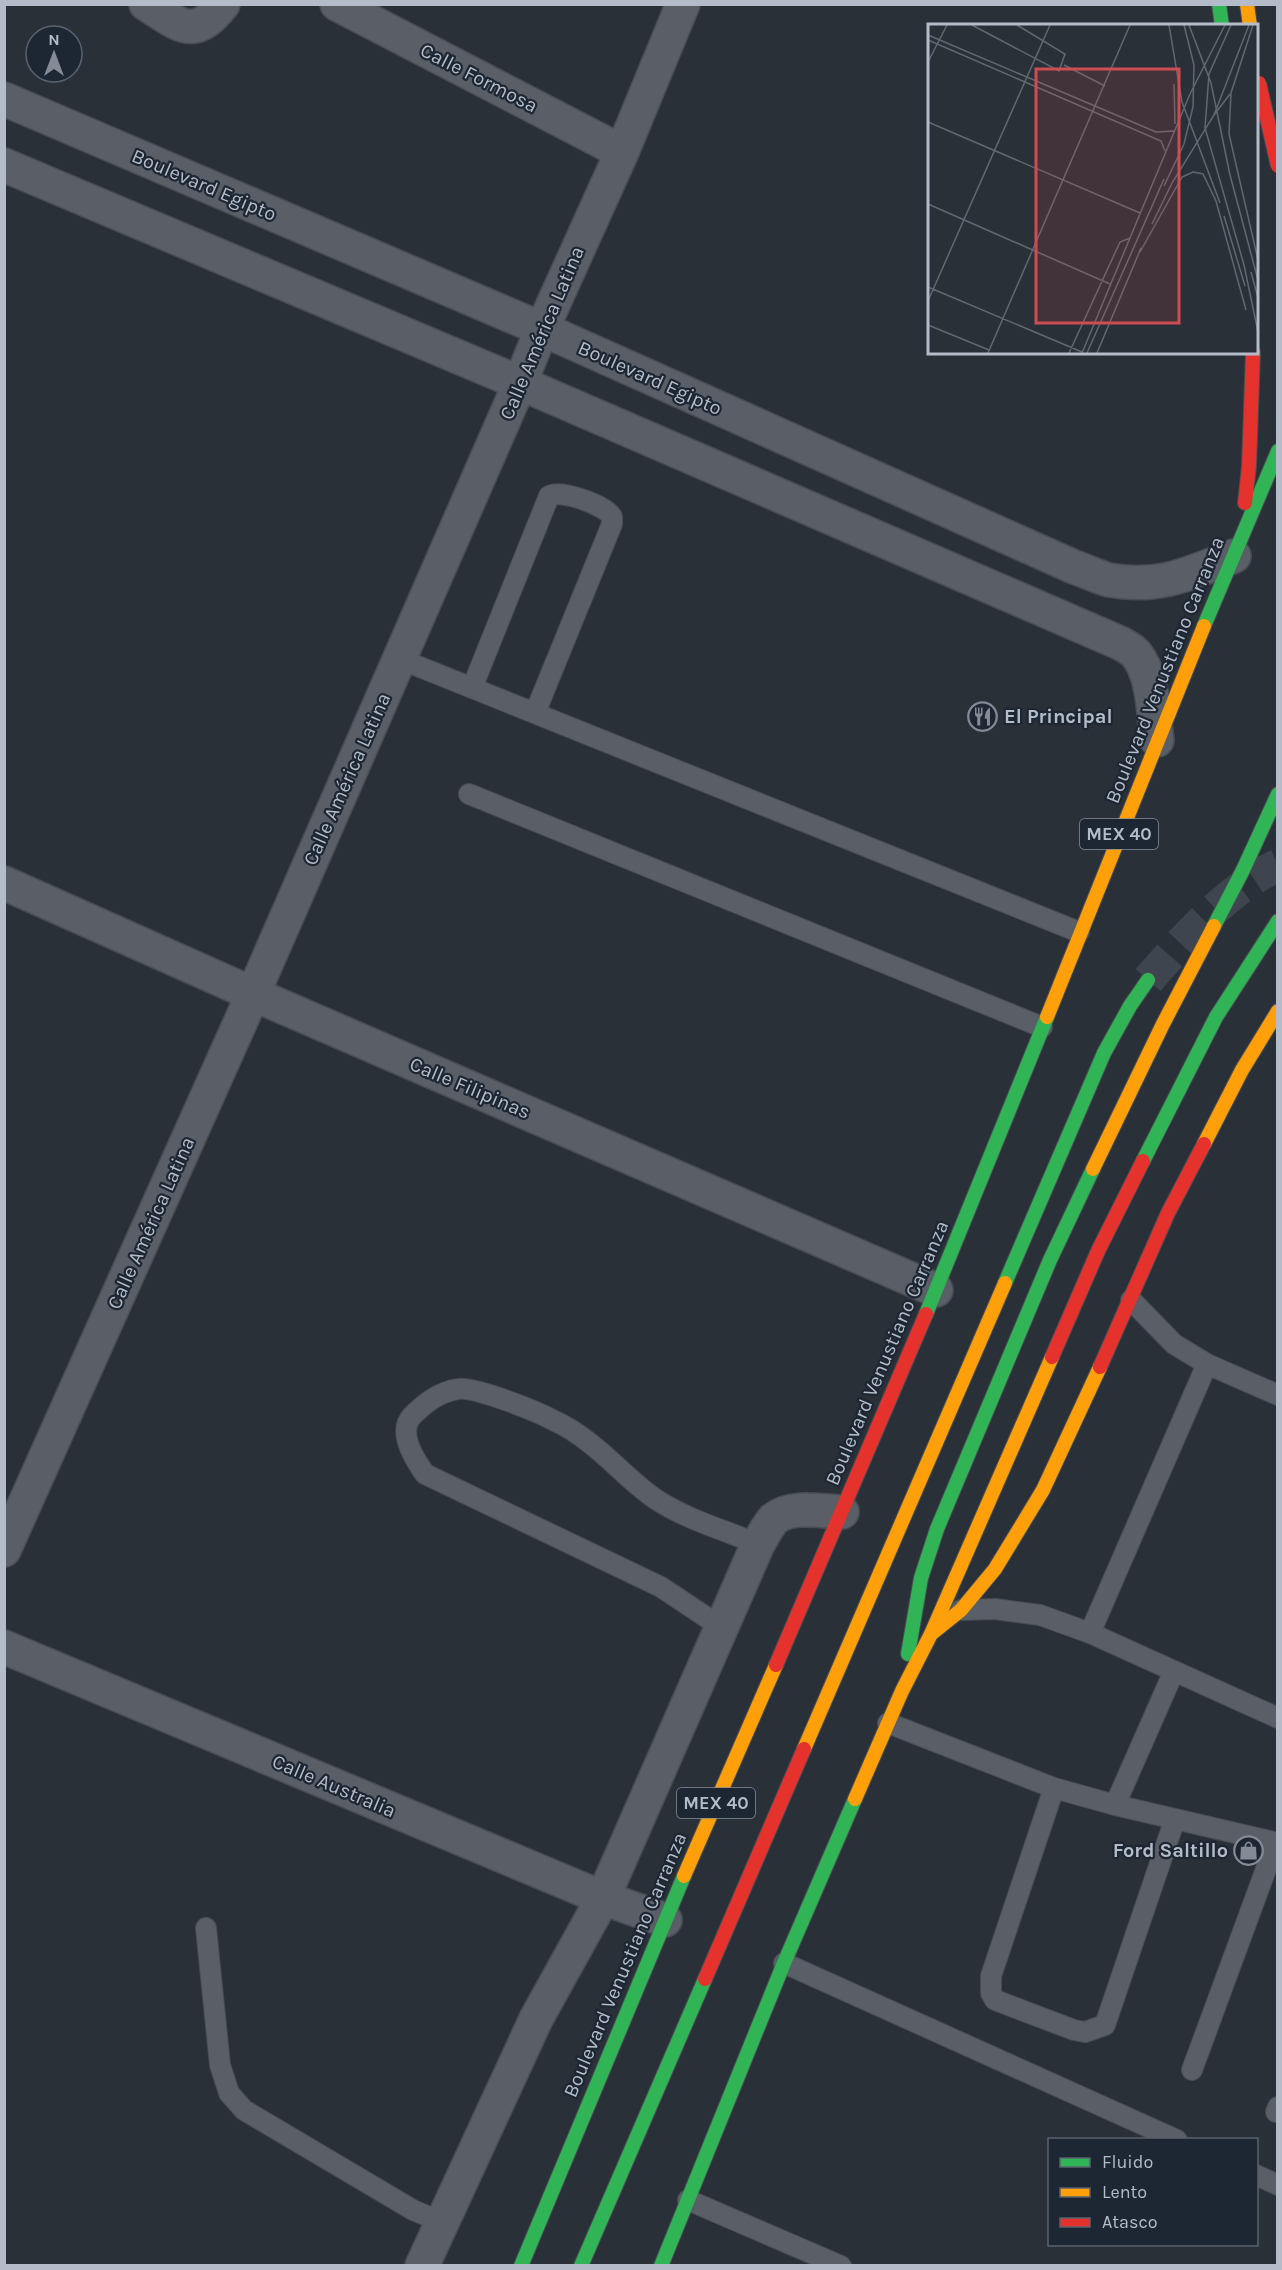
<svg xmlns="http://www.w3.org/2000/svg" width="1282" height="2270" font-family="Karla,sans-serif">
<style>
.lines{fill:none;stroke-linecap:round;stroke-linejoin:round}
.highway-tunnel{stroke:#3f454e;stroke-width:33;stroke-dasharray:33 16;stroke-linecap:butt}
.lane-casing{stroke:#484c53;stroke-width:22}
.street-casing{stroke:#484c53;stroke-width:36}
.fast-casing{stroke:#484c55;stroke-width:16}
.slow-casing{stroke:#484c55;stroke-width:16}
.jam-casing{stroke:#484c55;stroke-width:16}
.lane{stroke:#5a5e66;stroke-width:20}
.street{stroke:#5a5e66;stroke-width:33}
.fast{stroke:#30b455;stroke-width:14}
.slow{stroke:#ff9f0a;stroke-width:14}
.jam{stroke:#e5322d;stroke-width:14}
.jam-bridge-casing{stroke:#484c55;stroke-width:16;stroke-linecap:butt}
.jam-bridge{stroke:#e5322d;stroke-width:14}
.labels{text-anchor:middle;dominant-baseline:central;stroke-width:4.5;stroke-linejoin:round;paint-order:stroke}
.shield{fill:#1d2633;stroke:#878f9c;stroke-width:1.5}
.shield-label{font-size:18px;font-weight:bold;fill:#b4bcc9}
.street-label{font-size:20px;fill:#b4bcc9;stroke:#1d2633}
.poi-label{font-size:20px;font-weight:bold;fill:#b4bcc9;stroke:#1d2633;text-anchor:start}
.inset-road{fill:none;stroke:#616872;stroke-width:1.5}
.view{fill:#ce4d50;fill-opacity:0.15;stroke:#ce4d50;stroke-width:3}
.inset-edge{fill:none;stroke:#b4bcc9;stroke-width:3}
</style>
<rect width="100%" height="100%" fill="#2a3038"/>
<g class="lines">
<path class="highway-tunnel" d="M 1148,980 C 1184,939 1227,889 1278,865"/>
<defs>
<path id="lane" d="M 400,659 L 1079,932
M 472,688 L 549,496 C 560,489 606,505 612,517 L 612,524 L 535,713
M 469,794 L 1042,1027
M 1131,1300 L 1174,1344 L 1207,1364 L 1278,1395
M 961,1610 L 995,1609 L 1040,1615 L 1090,1633 L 1278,1718
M 721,1627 L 661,1587 L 425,1474 C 415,1460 397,1432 412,1416 C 425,1403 439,1392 458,1389 C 474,1386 536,1411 553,1420 C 566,1426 580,1435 591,1444 C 614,1462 633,1484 657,1500 C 688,1520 724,1530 758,1544
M 1090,1633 L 1207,1364
M 888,1723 L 1054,1788 L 1115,1805 L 1278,1843
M 1054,1788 L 991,1976 L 991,1993 L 995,2000 L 1074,2030 L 1085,2032 L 1105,2025 L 1175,1819
M 1115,1805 L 1174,1671
M 206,1928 L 220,2065 L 229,2093 L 244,2110 L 413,2210 L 441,2222
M 784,1963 L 1177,2140
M 1192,2070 L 1276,1842
M 1276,2112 L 1278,2107
M 1256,2175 L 1278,2185
M 688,2200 L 841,2266"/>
<path id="street" d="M 146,4 C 180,25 193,42 223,4
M 337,4 L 622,152
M 4,99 L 542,329 L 1074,567 C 1086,571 1098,577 1109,580 C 1159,589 1189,574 1234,556
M 4,165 L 520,383 L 1120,643 C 1125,646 1132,649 1136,654 C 1154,676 1153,713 1157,740
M 4,883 L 253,994 L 936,1290
M 4,1550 L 253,994 L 520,383 L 542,329 L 622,152 L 683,4
M 4,1647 L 603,1898 L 665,1920
M 422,2266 L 536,2019 L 603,1898 L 758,1544 C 763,1536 768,1525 774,1519 C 790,1505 822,1511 842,1512"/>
<path id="fast" d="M 1219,4 L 1222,26
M 1204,626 L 1278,451
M 1214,926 L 1243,870 L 1278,794
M 1143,1161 L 1216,1017 L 1278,921
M 1005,1283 L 1104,1053 L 1130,1006 L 1148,980
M 926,1314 L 1047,1017
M 908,1654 L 921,1578 L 937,1529 L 1050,1260 L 1093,1169
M 521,2266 L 684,1876
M 581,2266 L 705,1979
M 661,2266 L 784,1963 L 855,1799"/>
<path id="slow" d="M 1247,4 L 1250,26
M 1047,1017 L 1204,626
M 1204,1144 L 1242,1070 L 1278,1011
M 1093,1169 L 1163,1024 L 1214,926
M 931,1634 L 961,1610 L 995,1569 L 1043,1490 L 1100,1367
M 804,1749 L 1005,1283
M 855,1799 L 902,1691 L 931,1634 L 1052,1357
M 684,1876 L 776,1665"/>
<path id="jam" d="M 1245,503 L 1249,466 L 1253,352
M 1052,1357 L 1098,1251 L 1143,1161
M 1100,1367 L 1168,1213 L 1204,1144
M 776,1665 L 926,1314
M 705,1979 L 804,1749"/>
</defs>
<use href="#lane" class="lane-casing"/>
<use href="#street" class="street-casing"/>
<use href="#fast" class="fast-casing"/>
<use href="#slow" class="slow-casing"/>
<use href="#jam" class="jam-casing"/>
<use href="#lane" class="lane"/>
<use href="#street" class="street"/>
<use href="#fast" class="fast"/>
<use href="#slow" class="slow"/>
<use href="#jam" class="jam"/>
<defs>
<path id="jam-bridge" d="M 1259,83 L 1278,166"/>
</defs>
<use href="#jam-bridge" class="jam-bridge-casing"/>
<use href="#jam-bridge" class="jam-bridge"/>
</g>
<defs>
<symbol id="restaurant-ring" viewBox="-11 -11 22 22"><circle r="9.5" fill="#1d2633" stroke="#848b96" stroke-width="1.5"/><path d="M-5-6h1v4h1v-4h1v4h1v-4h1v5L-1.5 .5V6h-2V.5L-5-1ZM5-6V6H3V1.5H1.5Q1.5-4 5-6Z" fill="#848b96"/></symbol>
<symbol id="shop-ring" viewBox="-11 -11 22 22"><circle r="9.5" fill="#1d2633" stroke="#848b96" stroke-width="1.5"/><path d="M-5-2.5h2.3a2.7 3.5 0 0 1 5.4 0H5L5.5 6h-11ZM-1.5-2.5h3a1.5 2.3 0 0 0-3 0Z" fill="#848b96"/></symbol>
</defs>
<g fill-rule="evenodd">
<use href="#restaurant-ring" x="966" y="700" width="33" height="33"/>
<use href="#shop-ring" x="1232" y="1834" width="33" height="33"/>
</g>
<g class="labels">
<g class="shield">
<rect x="1080" y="819" width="78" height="30" rx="4.5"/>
<rect x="677" y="1788" width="78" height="30" rx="4.5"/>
</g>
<g class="shield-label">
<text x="1119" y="834">MEX 40</text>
<text x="716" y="1803">MEX 40</text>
</g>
<g class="street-label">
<text transform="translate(479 78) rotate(27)">Calle Formosa</text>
<text transform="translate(204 185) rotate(23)">Boulevard Egipto</text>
<text transform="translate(542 333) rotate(-67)">Calle América Latina</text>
<text transform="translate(650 378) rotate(24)">Boulevard Egipto</text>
<text transform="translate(1165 670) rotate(-68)">Boulevard Venustiano Carranza</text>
<text transform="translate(347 779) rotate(-66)">Calle América Latina</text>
<text transform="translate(470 1088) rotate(23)">Calle Filipinas</text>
<text transform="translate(151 1223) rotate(-66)">Calle América Latina</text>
<text transform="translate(887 1353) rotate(-67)">Boulevard Venustiano Carranza</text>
<text transform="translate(334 1786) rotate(23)">Calle Australia</text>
<text transform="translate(625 1965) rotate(-67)">Boulevard Venustiano Carranza</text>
</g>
<g class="poi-label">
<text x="1004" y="716">El Principal</text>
<text x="1228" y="1850" text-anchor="end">Ford Saltillo</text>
</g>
</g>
<g transform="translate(928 24)">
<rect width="330" height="330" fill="#2a3038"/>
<path class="inset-road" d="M 44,1 L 131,47 L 137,30 L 89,1M 241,1 L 254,78 L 292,179M 261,1 L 283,59 L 302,151 L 330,256M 303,1 L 281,50 L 277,104 L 316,241 L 330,308M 325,1 L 303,69 L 301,110 L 330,236M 0,11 L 228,108 L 246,107M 0,16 L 233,117 L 237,127M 0,38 L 19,1M 136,41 L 177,62M 246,60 L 247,100M 286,91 L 302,70M 0,98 L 212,189M 236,162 L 256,120 L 265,83 L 266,41 L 256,1M 0,180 L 182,260M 296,192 L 317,262M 224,200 L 244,159 L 286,91 L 321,1M 212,228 L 254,153 L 265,148 L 275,150 L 288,177 L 318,286M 323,248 L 330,274M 0,263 L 154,328M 0,277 L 122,1M 0,301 L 61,326M 60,329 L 202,1M 141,329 L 192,218 L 202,214M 154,329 L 262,70 L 297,1M 159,329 L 236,155M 169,329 L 213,224"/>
<path class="view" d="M 108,45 L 251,45 L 251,299 L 108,299 Z"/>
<rect width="330" height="330" class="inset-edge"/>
</g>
<rect width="1282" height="2270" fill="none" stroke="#b4bcc9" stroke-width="12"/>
<rect x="1048" y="2138" width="210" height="108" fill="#1d2633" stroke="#59626f" stroke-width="1.5"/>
<rect x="1060" y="2158" width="30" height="9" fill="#30b455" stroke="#59626f" stroke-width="1.5"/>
<text x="1102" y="2168" font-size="18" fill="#b4bcc9">Fluido</text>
<rect x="1060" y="2188" width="30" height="9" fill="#ff9f0a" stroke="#59626f" stroke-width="1.5"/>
<text x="1102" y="2198" font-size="18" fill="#b4bcc9">Lento</text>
<rect x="1060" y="2218" width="30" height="9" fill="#e5322d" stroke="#59626f" stroke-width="1.5"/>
<text x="1102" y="2228" font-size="18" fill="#b4bcc9">Atasco</text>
<g transform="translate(54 54)"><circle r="28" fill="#1d2633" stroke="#59626f" stroke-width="1.5"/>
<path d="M0-4.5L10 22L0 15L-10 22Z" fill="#848b96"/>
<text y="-9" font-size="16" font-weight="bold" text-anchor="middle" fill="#b4bcc9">N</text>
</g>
</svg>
